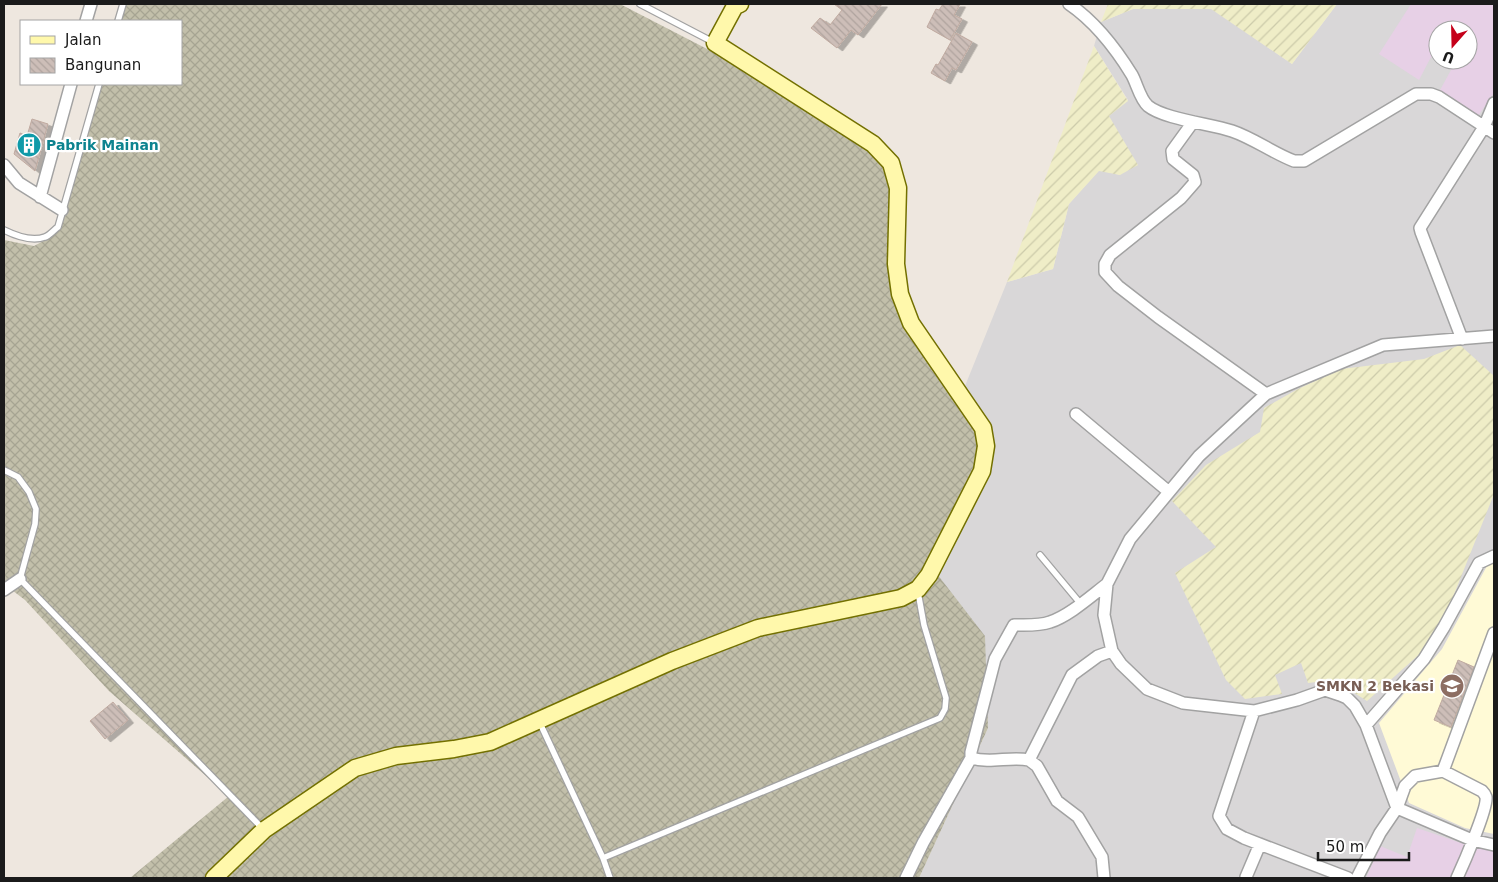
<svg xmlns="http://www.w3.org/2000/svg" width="1498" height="882" font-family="'DejaVu Sans',sans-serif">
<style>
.residential{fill:#d9d7d8;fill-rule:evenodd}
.industrial{fill:#e7d0e6;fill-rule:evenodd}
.education{fill:#fffad6}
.construction{fill:url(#construction-cross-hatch)}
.farmland{fill:url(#farmland-furrows)}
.building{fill:url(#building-back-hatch);stroke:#c0aaa0;filter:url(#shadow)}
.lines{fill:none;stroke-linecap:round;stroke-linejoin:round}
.lane-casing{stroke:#a2a2a2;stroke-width:8}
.street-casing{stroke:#a2a2a2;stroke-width:14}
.secondary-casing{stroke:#737000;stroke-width:19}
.lane{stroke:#fff;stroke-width:5.5}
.street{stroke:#fff;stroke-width:11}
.secondary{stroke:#fff8ab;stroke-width:16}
.labels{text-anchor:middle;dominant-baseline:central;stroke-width:4.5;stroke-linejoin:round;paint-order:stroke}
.culture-label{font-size:14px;font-weight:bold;fill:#0d838f;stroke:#fff;text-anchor:start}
.education-label{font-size:14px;font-weight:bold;fill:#785e54;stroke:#fff;text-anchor:end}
</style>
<defs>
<pattern id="construction-cross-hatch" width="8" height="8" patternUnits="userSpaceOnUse" patternTransform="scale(1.25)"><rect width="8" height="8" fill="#c2bfaa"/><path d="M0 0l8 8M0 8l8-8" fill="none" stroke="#a6a492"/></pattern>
<pattern id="farmland-furrows" width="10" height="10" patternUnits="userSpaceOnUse" patternTransform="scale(1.25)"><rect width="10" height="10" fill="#efedc7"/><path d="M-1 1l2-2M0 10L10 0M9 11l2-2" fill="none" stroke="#cccbaa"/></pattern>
<pattern id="building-back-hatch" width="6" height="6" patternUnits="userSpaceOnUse" patternTransform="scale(1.25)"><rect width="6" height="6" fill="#cdbeb8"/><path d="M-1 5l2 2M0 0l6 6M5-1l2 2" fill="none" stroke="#afa39e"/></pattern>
<filter id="shadow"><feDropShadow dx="5.5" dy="3" stdDeviation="0" flood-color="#0004"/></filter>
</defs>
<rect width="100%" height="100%" fill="#eee7df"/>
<path class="residential" d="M 1337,4 L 1494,4 L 1494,878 L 919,878 L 988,728 L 934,570 L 985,437 L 965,386 L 1007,282 L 1053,269 L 1069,204 L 1099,170 L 1120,175 L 1109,116 L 1128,100 L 1094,46 L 1101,22 L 1133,9 L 1211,8 L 1292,64 ZM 1438,30 L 1468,30 L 1468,60 L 1438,60 Z"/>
<path class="industrial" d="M 1411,4 L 1494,4 L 1494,93 L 1478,116 L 1439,92 L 1451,70 L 1431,57 L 1419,80 L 1379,54 ZM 1438,30 L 1468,30 L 1468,60 L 1438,60 Z
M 1417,828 L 1467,845 L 1494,851 L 1494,878 L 1366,878 L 1380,846 L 1407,857 Z"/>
<path class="education" d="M 1494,563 L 1494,834 L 1465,828 L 1409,803 L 1379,723 L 1442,649 L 1488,564 Z"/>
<path class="construction" d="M 123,4 L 620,4 L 711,51 L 755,72 L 877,156 L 893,184 L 898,300 L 985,437 L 987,460 L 934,570 L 985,636 L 988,728 L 919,878 L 130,878 L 229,796 L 109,691 L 25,600 L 4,584 L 4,240 L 34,246 L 51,237 L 61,213 L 99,84 L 181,84 L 181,21 L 117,21 Z"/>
<path class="farmland" d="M 1108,4 L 1337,4 L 1292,64 L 1211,9 L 1133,9 L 1101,22 Z
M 1094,46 L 1128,101 L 1109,116 L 1138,165 L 1120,175 L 1099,171 L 1069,204 L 1053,269 L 1007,282 Z
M 1460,345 L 1494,376 L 1494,494 L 1451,602 L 1423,651 L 1367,701 L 1334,680 L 1308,683 L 1301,663 L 1275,675 L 1282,694 L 1245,699 L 1226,680 L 1175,573 L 1216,547 L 1172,501 L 1206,465 L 1260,432 L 1264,408 L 1298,389 L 1341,369 L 1424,359 Z"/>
<path class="building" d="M 834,4 L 882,4 L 858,35 L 851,30 L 837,48 L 811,28 L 820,18 L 830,25 L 842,10 Z
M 943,4 L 960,4 L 954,15 L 962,19 L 950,40 L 927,27 L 936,9 L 939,10 Z
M 956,33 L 972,42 L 956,70 L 952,68 L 945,81 L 931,73 L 936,64 L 938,65 Z
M 32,119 L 48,124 L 35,171 L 14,154 L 20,133 L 27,136 Z
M 1458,660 L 1474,667 L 1451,727 L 1434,720 Z
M 113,702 L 128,720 L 105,739 L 90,721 Z"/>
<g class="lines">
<defs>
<path id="lane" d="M 640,4 L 713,42
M 118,21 L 123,4
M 4,230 C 16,236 31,242 45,237 C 49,236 54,230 58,227 L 99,84
M 4,470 L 18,477 L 29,492 L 36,509 L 35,524 L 20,579 L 263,829
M 1040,555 L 1080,603
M 539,721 L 603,858
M 610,878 L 603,858 L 940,718 L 945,709 L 946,698 L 924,625 L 918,592"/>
<path id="street" d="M 1069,4 C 1094,21 1116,49 1132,75 C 1137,84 1140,99 1148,106 C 1164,119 1211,124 1232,131 C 1253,138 1273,153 1294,161 L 1304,161 L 1416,94 L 1431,94 L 1439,97 L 1494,133
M 86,21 L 91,4
M 1193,122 L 1172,151 L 1173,159 L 1193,175 L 1195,182 L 1181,198 L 1110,255 L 1105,264 L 1105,272 L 1118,286 L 1158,317 L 1266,394
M 4,165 L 19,183 L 62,210
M 40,197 L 71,84
M 1494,336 L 1383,345 L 1266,394 L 1199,456 L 1130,539 L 1107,584 L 1104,615 L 1112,651 L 1121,664 L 1147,689 L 1183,703 L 1254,711 L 1297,700 L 1325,690 L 1340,695 L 1347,698 L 1355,706 L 1366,725 L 1397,808 L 1472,840 L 1494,845
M 1462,339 L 1421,232 L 1420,228 L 1484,127 L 1494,103
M 1076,414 L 1169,492
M 4,590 L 20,579
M 1254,711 L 1219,816 L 1227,829 L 1244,838 L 1348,878
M 1366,725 L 1424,659 L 1444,627 L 1479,563 L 1494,556
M 971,758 C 991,764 1010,756 1029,760 L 1072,675 L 1098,656 L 1112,651
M 1029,760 L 1037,766 L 1057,801 L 1078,817 L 1102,857 L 1104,878
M 1443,771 L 1494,633
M 1246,877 L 1260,844
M 906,878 L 923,843 L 971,758 L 971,752 L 995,659 L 1014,625 C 1026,625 1039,626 1050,622 C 1069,616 1091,596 1107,584
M 1357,878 L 1380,833 L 1397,808 L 1405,786 L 1415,776 L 1443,771 L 1482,791 C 1484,793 1485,794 1486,797 C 1488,808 1463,865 1457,878"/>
<path id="secondary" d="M 214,878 L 264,830 L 355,768 L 396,756 L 454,749 L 490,742 L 672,661 L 758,628 L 901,598 L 918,589 L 929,575 L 982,471 L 986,446 L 983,428 L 911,323 L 900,294 L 896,264 L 898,188 L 891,163 L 873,144 L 715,43 L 735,6 L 740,4"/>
</defs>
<use href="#lane" class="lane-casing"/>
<use href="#street" class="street-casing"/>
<use href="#secondary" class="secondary-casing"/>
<use href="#lane" class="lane"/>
<use href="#street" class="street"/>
<use href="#secondary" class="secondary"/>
</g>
<defs>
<symbol id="building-disc" viewBox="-11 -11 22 22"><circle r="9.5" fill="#0f9aa8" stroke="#fff"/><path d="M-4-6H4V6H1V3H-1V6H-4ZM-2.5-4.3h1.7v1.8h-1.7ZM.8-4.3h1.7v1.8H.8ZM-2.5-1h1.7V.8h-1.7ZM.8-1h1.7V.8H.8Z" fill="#fff"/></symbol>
<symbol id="school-disc" viewBox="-11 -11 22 22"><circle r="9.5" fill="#8d6e63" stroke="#fff"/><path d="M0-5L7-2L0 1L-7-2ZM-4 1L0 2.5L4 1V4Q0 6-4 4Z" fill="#fff"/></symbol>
</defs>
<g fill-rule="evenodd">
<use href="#building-disc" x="15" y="131" width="28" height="28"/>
<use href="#school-disc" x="1438" y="672" width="28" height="28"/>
</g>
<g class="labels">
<g class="culture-label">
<text x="46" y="145">Pabrik Mainan</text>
</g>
<g class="education-label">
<text x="1434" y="686">SMKN 2 Bekasi</text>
</g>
</g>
<rect width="1498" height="882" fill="none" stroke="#1b1b1b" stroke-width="10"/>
<rect x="20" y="20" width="162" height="65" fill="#ffffff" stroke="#a4a4a4"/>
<rect x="30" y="36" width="25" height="8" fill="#fff8ab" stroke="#a4a4a4"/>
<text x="65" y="45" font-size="15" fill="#1b1b1b">Jalan</text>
<rect x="30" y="58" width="25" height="15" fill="url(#building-back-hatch)" stroke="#a4a4a4"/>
<text x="65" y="70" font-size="15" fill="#1b1b1b">Bangunan</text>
<g transform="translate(1453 45) rotate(200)"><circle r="24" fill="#ffffff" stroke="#a4a4a4"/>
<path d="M0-4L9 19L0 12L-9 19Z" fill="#c5001a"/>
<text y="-8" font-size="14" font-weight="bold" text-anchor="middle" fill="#1b1b1b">U</text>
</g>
<path d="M1318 852v8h91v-8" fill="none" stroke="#1b1b1b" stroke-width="2.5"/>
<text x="1326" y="852" font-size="15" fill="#1b1b1b" stroke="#ffffff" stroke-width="4" paint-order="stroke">50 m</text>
</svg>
